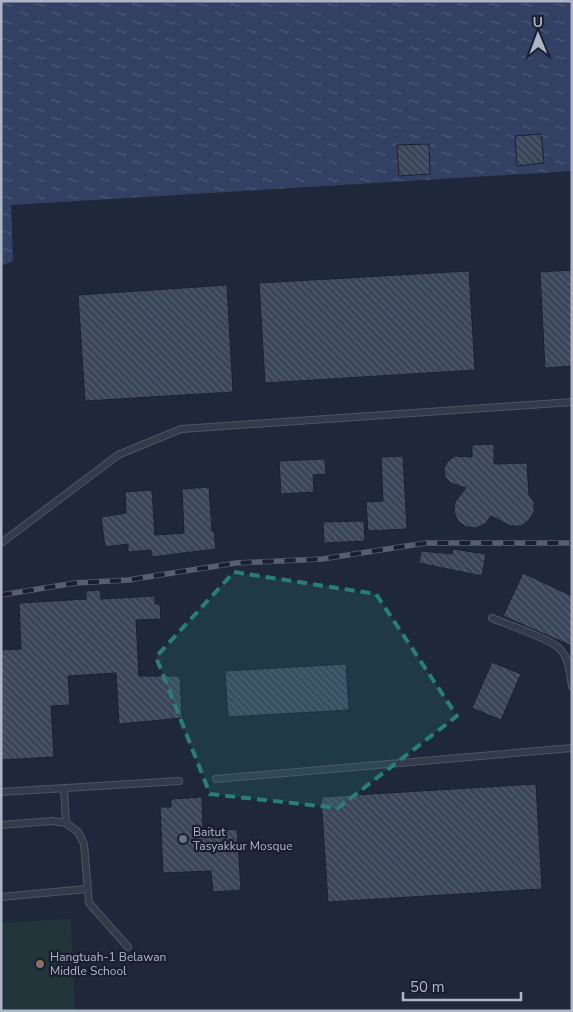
<svg xmlns="http://www.w3.org/2000/svg" width="573" height="1012" font-family="'Nunito Sans',sans-serif">
<style>
.park{fill:#21353b}
.water{fill:url(#water-ripples)}
.building{fill:url(#building-back-hatch);stroke:#1b2131}
.lines{fill:none;stroke-linecap:round;stroke-linejoin:round}
.service-casing{stroke:#4e5565;stroke-width:8}
.service{stroke:#333a4a;stroke-width:6}
.rail-casing{stroke:#555e72;stroke-width:5.5}
.rail{stroke:#191f2f;stroke-width:4;stroke-dasharray:11;stroke-linecap:butt}
.marked{fill:#277f7b;fill-opacity:0.2;stroke:#277f7b;stroke-width:4;stroke-dasharray:10 6;stroke-linejoin:round}
.worship-dot{fill:#6b7280;stroke:#191f2f;stroke-width:2}
.education-dot{fill:#8d6e63;stroke:#191f2f;stroke-width:2}
.labels{text-anchor:middle;dominant-baseline:central;stroke-width:4.5;stroke-linejoin:round;paint-order:stroke}
.poi-label{font-size:12px;fill:#aeb5c7;stroke:#191f2f;text-anchor:start}
</style>
<defs>
<pattern id="water-ripples" width="26" height="14" patternUnits="userSpaceOnUse" patternTransform="scale(1.25)"><rect width="26" height="14" fill="#324163"/><path d="M2 4q2-2 4 0t4 0M15 11q2-2 4 0t4 0" fill="none" stroke="#4d5a78"/></pattern>
<pattern id="building-back-hatch" width="6" height="6" patternUnits="userSpaceOnUse" patternTransform="scale(1.25)"><rect width="6" height="6" fill="#3b455a"/><path d="M-1 5l2 2M0 0l6 6M5-1l2 2" fill="none" stroke="#555e70"/></pattern>
</defs>
<rect width="100%" height="100%" fill="#1f283a"/>
<path class="park" d="M 71,919 L 75,1011 L 1,1011 L 1,923 Z"/>
<path class="water" d="M 1,1 L 572,1 L 572,171 L 11,205 L 13,261 L 1,266 Z"/>
<path class="building" d="M 541,134 L 544,163 L 517,166 L 515,136 Z
M 429,144 L 430,174 L 399,176 L 397,145 Z
M 572,270 L 572,366 L 545,368 L 540,272 Z
M 469,271 L 475,370 L 265,383 L 259,283 Z
M 227,285 L 233,392 L 85,401 L 78,295 Z
M 494,444 L 494,464 L 527,463 L 529,495 L 534,502 L 534,512 L 529,520 L 521,526 L 511,526 L 491,516 L 485,524 L 476,528 L 466,527 L 458,521 L 454,512 L 455,502 L 466,488 L 451,483 L 445,477 L 444,468 L 448,461 L 455,456 L 472,457 L 472,445 Z
M 403,456 L 407,529 L 368,531 L 366,502 L 383,501 L 381,457 Z
M 325,459 L 326,474 L 313,475 L 314,492 L 281,494 L 279,461 Z
M 209,487 L 212,531 L 214,531 L 216,549 L 151,557 L 151,550 L 128,552 L 128,544 L 105,547 L 101,517 L 126,513 L 125,492 L 152,490 L 155,535 L 184,533 L 182,489 Z
M 364,521 L 365,541 L 324,543 L 323,522 Z
M 453,549 L 486,554 L 482,576 L 419,563 L 421,551 L 452,554 Z
M 523,573 L 572,596 L 572,646 L 503,616 Z
M 100,590 L 101,599 L 155,596 L 155,604 L 160,604 L 161,619 L 136,620 L 139,676 L 180,676 L 182,718 L 119,724 L 116,673 L 68,676 L 70,705 L 51,706 L 54,757 L 1,760 L 1,650 L 21,649 L 19,603 L 86,599 L 86,591 Z
M 492,662 L 521,674 L 501,720 L 472,708 Z
M 346,664 L 349,710 L 228,717 L 225,671 Z
M 536,784 L 542,889 L 328,902 L 321,797 Z
M 202,797 L 203,832 L 237,829 L 241,890 L 213,892 L 211,871 L 163,873 L 160,807 L 171,807 L 171,799 Z"/>
<g class="lines">
<defs>
<path id="service" d="M 1,543 L 118,455 L 181,429 L 572,402
M 492,618 C 508,625 549,638 560,649 C 569,658 570,674 572,686
M 216,779 L 572,748
M 64,788 L 66,823
M 1,792 L 179,781
M 1,825 L 52,821 L 66,823 L 78,832 L 84,844 L 89,903 L 128,947
M 1,897 L 86,889"/>
</defs>
<use href="#service" class="service-casing"/>
<use href="#service" class="service"/>
<defs>
<path id="rail" d="M 1,595 L 75,583 L 128,580 L 236,563 L 322,559 L 426,543 L 572,543"/>
</defs>
<use href="#rail" class="rail-casing"/>
<use href="#rail" class="rail"/>
</g>
<path class="marked" d="M 234,572 L 376,594 L 457,716 L 338,808 L 210,794 L 156,657 Z"/>
<circle class="worship-dot" cx="183" cy="839" r="5"/>
<circle class="education-dot" cx="40" cy="964" r="5"/>
<g class="labels">
<g class="poi-label">
<text x="193" y="832">Baitut<tspan x="193" dy="14">Tasyakkur Mosque</tspan></text>
<text x="50" y="957">Hangtuah-1 Belawan<tspan x="50" dy="14">Middle School</tspan></text>
</g>
</g>
<rect width="573" height="1012" fill="none" stroke="#aeb5c7" stroke-width="5"/>
<g transform="translate(538 35) rotate(359)" stroke="#191f2f" stroke-width="4" paint-order="stroke">
<path d="M0-4L9 19L0 12L-9 19Z" fill="#aeb5c7"/>
<text y="-8" font-size="14" font-weight="bold" text-anchor="middle" fill="#aeb5c7">U</text>
</g>
<path d="M403 992v8h118v-8" fill="none" stroke="#aeb5c7" stroke-width="2.5"/>
<text x="410" y="992" font-size="15" fill="#aeb5c7" stroke="#191f2f" stroke-width="4" paint-order="stroke">50 m</text>
</svg>
